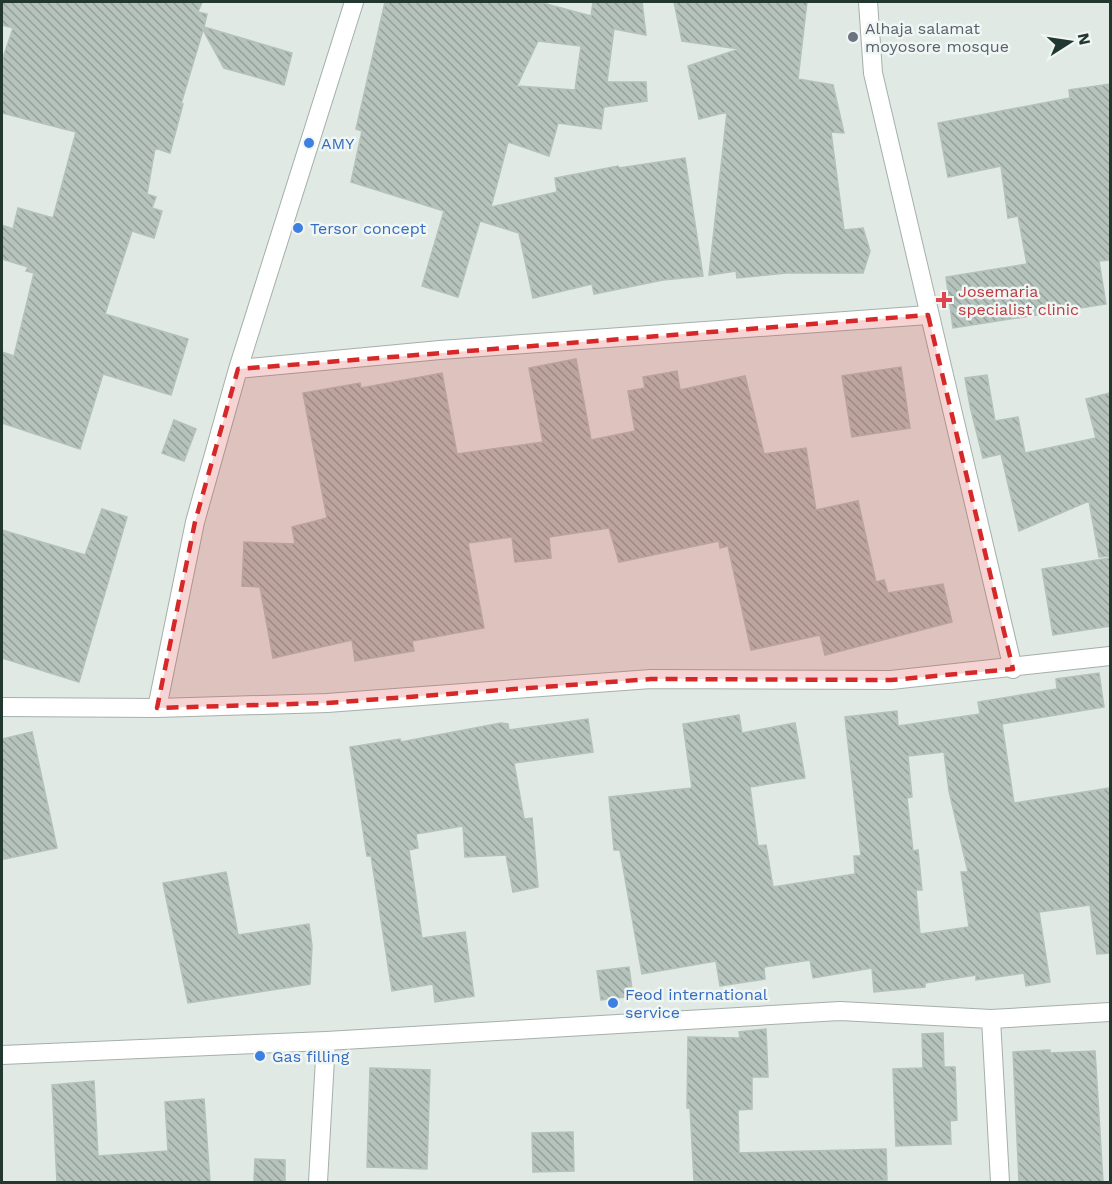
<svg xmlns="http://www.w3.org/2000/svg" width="1112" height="1184" font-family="'Work Sans',sans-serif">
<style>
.building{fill:url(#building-back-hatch);stroke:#b3c1bb;stroke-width:1.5;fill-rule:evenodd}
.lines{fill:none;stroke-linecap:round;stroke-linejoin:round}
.minor-casing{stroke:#a4b0ab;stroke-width:20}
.minor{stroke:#fff;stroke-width:18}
.marked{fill:#d62828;fill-opacity:0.2;stroke:#d62828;stroke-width:4.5;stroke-dasharray:12 8;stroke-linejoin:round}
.worship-dot{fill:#6b7280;stroke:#f0f6f3;stroke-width:2}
.shop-dot{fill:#3f7fe0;stroke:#f0f6f3;stroke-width:2}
.health-dot{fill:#e0444e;stroke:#f0f6f3;stroke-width:2}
.labels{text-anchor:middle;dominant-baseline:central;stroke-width:5;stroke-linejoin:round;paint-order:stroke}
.worship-label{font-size:16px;fill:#5b616d;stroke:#f0f6f3;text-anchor:start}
.shop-label{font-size:16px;fill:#366cbe;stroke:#f0f6f3;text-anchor:start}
.health-label{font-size:16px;fill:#be3a42;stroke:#f0f6f3;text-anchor:start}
</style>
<defs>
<pattern id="building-back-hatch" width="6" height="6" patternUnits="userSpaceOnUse" patternTransform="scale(1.5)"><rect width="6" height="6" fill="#b6c3bd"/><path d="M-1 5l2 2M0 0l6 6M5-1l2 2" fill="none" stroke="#949f9a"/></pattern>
</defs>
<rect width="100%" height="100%" fill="#e0e9e4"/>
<path class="building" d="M 2,2 L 202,2 L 198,12 L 207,14 L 204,27 L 292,53 L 284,85 L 224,68 L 203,30 L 181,104 L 183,104 L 170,153 L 155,148 L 147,194 L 156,197 L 152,208 L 162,211 L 154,238 L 132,231 L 105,314 L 188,339 L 171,395 L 103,374 L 80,449 L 2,423 L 2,352 L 14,356 L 34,273 L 26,271 L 28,267 L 2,259 L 2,225 L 13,229 L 18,208 L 53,218 L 76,132 L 2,113 L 2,61 L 13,28 L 2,25 Z
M 385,2 L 539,2 L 591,16 L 593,2 L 642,2 L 646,35 L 614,29 L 607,82 L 646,82 L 647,101 L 604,107 L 601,129 L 558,123 L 549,156 L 508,142 L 491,207 L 557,192 L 555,178 L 618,166 L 619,168 L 685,158 L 703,276 L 663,280 L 594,294 L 592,284 L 533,298 L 519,233 L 480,221 L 458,297 L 422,286 L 444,211 L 351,182 L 362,131 L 356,129 ZM 538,41 L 581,46 L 575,90 L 517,86 Z
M 674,2 L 807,2 L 798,79 L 833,85 L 844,133 L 831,132 L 844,230 L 863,228 L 870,251 L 863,273 L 786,273 L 737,278 L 736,271 L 709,275 L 727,112 L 699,119 L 688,66 L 739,49 L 682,41 Z
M 1110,84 L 1110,260 L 1099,261 L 1106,304 L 953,328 L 946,277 L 1027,264 L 1018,216 L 1008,218 L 1001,166 L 948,177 L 938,123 L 1070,98 L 1069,90 Z
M 576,359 L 591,440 L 635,431 L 628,391 L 645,388 L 643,377 L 677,371 L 680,390 L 745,376 L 764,454 L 806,448 L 816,510 L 858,501 L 876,582 L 884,580 L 888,593 L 943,584 L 952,622 L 825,655 L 820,635 L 751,650 L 728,546 L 720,548 L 719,541 L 619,562 L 609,528 L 549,537 L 551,558 L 515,562 L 512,537 L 468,543 L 484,628 L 412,641 L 414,651 L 355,661 L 352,640 L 273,658 L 260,587 L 242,586 L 244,542 L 295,544 L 292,527 L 327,518 L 303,393 L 360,383 L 361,388 L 442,373 L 457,454 L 543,442 L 529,368 Z
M 901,367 L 910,428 L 852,437 L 842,376 Z
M 987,375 L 995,421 L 1018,417 L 1025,453 L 1096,438 L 1086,399 L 1110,393 L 1110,556 L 1099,557 L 1089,501 L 1019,531 L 1001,454 L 983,458 L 970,406 L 965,378 Z
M 174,420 L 196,429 L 184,461 L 162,453 Z
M 102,509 L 127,517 L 79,682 L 2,658 L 2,530 L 85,555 Z
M 1110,558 L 1110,626 L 1053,635 L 1042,569 Z
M 1099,673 L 1104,707 L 1002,724 L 1014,803 L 1110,788 L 1110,953 L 1097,954 L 1090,905 L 1039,912 L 1050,982 L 1026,986 L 1024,973 L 976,980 L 976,975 L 925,983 L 925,987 L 874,992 L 872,968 L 813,978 L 810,960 L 764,967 L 765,979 L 720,986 L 716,961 L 642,974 L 620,850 L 614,850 L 609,797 L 692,788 L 683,724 L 739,715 L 742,733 L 795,723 L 805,778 L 750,787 L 758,846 L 766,845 L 773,887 L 855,874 L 854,856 L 861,856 L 845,717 L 897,711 L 898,726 L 980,714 L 978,702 L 1057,689 L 1056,679 ZM 944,752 L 949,791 L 968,872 L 961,872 L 969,927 L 920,934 L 916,890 L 922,890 L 918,850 L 913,851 L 907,798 L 912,797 L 908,756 Z
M 588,719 L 593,752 L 514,763 L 524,819 L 532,818 L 538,887 L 513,892 L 506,855 L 465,857 L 463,826 L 416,834 L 418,848 L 409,850 L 422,938 L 465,932 L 474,996 L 435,1002 L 433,984 L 392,991 L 371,856 L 367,856 L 350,747 L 400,739 L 401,742 L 501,723 L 508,724 L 509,730 Z
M 32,732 L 57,848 L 4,859 L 2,847 L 2,739 Z
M 226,872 L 238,935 L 309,924 L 312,946 L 310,984 L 188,1003 L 163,883 Z
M 629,967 L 633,996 L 601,1000 L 597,971 Z
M 766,1029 L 768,1077 L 752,1077 L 752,1109 L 738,1110 L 739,1153 L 886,1149 L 887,1180 L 783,1182 L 694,1180 L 690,1108 L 687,1108 L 688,1037 L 740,1038 L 739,1032 Z
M 943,1033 L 944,1067 L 955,1067 L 957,1120 L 950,1121 L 951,1144 L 896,1146 L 893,1069 L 923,1068 L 922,1034 Z
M 1050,1050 L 1050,1053 L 1095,1051 L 1103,1182 L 1019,1182 L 1013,1052 Z
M 370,1068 L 430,1070 L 427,1169 L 367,1167 Z
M 94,1081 L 98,1156 L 168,1151 L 165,1102 L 204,1099 L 210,1182 L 57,1182 L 52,1085 Z
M 573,1132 L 574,1171 L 533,1172 L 532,1133 Z
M 255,1159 L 285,1160 L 285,1182 L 254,1182 Z"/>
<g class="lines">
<defs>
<path id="minor" d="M 868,2 L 873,73 L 1013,669
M 238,369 L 440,350 L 928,315
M 2,707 L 157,708 L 327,703 L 651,679 L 891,680 L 1110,656
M 157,708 L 195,522 L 238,369 L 354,2
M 991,1019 L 1000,1182
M 2,1055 L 326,1041 L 840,1011 L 991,1019 L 1110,1012
M 318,1182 L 326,1041"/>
</defs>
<use href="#minor" class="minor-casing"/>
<use href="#minor" class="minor"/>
</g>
<path class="marked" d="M 928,315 L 1013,669 L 891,680 L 651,679 L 327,703 L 157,708 L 195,522 L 238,369 Z"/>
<circle class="worship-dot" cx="853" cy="37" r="6"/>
<g class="shop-dot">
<circle cx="309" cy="143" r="6"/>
<circle cx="298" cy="228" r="6"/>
<circle cx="613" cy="1003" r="6"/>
<circle cx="260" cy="1056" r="6"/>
</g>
<path class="health-dot" d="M941 291h6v6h6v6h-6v6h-6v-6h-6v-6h6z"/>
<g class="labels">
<g class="worship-label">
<text x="865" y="28">Alhaja salamat<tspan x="865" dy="18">moyosore mosque</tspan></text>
</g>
<g class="shop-label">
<text x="321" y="143">AMY</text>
<text x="310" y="228">Tersor concept</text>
<text x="625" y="994">Feod international<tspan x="625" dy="18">service</tspan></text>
<text x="272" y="1056">Gas filling</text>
</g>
<g class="health-label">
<text x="958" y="291">Josemaria<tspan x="958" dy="18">specialist clinic</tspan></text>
</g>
</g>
<rect width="1112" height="1184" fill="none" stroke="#233731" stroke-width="6"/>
<g transform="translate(1070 42) rotate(78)" stroke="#f0f6f3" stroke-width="4.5" paint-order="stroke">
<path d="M0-4.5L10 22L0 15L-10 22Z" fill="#233731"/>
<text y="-9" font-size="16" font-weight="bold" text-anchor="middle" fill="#233731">N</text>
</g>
</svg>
